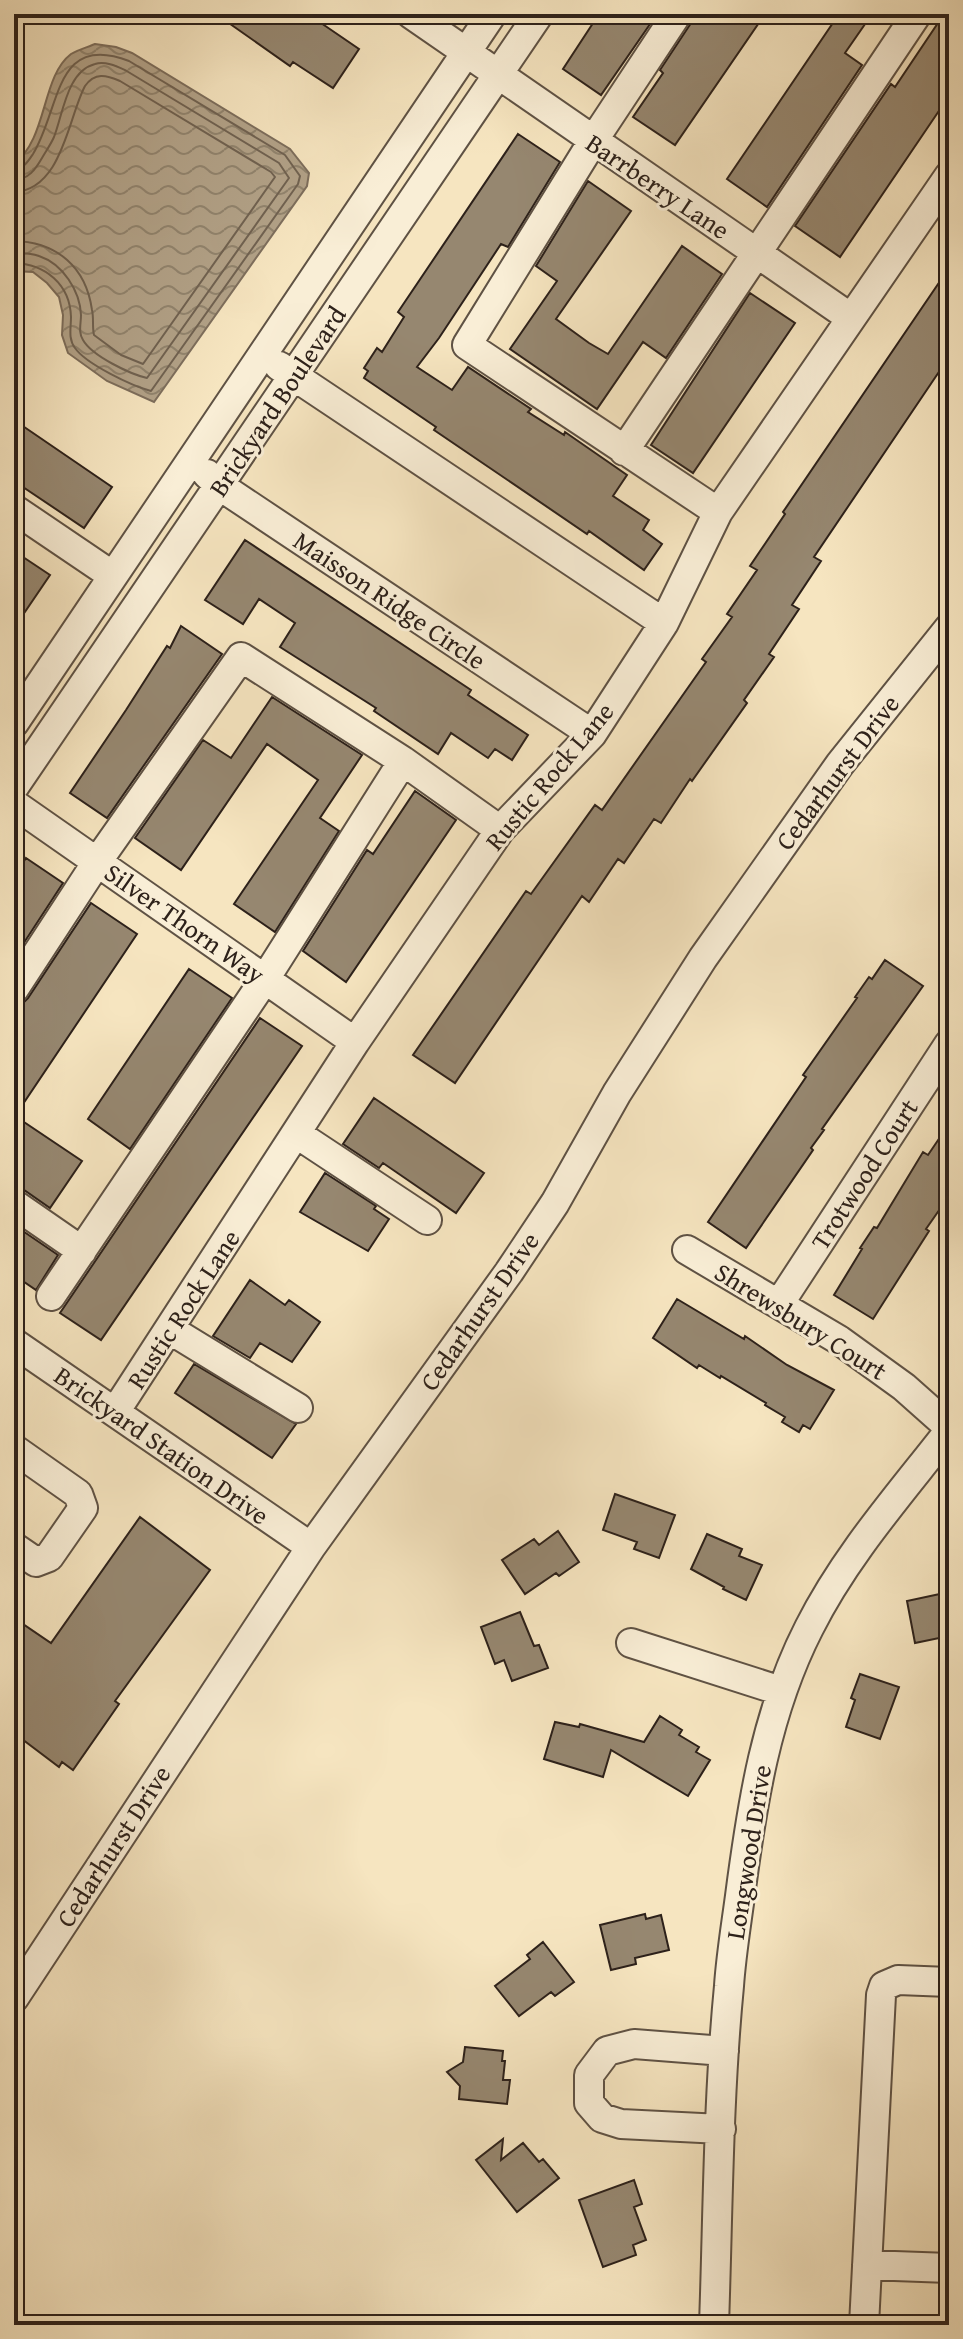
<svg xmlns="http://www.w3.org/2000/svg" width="963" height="2339" font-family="'Gentium Book Plus',serif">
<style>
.water{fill:url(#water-waves);stroke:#7d6e5c;stroke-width:2}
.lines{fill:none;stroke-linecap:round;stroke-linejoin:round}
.shore{stroke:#706251;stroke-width:2}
.building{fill:#968770;stroke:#2d211a;stroke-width:2}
.minor-casing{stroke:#5f5244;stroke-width:32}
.minor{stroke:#f9eed6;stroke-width:28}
.labels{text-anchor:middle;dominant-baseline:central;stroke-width:6;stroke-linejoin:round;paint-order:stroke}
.street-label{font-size:26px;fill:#2d211a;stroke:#f9eed6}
</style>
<defs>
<pattern id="water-waves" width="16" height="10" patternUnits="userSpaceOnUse" patternTransform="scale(2)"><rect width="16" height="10" fill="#b2a288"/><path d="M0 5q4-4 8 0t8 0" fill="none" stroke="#91846e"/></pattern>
</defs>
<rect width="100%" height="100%" fill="#f6e5c0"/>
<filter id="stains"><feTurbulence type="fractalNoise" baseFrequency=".0025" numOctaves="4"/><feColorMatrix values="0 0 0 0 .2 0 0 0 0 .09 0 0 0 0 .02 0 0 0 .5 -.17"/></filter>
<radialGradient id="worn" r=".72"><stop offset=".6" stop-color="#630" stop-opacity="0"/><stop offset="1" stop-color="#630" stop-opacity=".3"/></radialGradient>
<path class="water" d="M 95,44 L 116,47 L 132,53 L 290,149 L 309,173 L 307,186 L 154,402 L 107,381 L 68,353 L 62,335 L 63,315 L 59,297 L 47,283 L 33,272 L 14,271 L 14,164 C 48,138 41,77 71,54 C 78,50 88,47 95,44 Z"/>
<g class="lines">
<path class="shore" d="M 14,169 C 24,168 27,163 33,154 C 61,108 54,32 129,61 L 285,155 L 300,176 L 298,184 L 151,391 C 132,386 86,364 75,348 C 68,339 71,328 71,317 C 70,284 45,264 14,263
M 14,180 C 29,179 35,170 42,158 C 46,151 51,144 54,137 C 63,114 67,71 95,64 C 105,61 116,66 125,70 L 279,163 L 289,178 L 147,378 C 130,374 92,356 83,340 C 78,332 81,324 81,315 C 80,291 63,264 39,256 C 32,253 22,253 14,253
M 14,192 C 62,190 68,118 85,86 C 95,72 106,75 120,81 L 271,172 L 275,177 L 143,364 L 121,355 L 94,335 C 92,327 94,318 92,310 C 86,267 57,242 14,241"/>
</g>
<path class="building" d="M 216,14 L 326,14 L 321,23 L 359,49 L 333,88 L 293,62 L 290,66 Z
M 599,14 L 657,14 L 601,95 L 563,69 Z
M 694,14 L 765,14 L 675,145 L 633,117 L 663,73 L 660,70 L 691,23 Z
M 839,14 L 872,14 L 845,53 L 862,65 L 767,207 L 727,179 Z
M 944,14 L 949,14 L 949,96 L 840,257 L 795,226 L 891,84 L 895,87 Z
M 518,134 L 560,162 L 508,247 L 501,244 L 439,338 L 417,367 L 452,390 L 468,367 L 531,409 L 528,412 L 564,435 L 565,432 L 627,475 L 613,496 L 649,520 L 643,530 L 662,544 L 644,570 L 589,531 L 587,534 L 434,430 L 436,427 L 364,378 L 368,371 L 364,368 L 377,348 L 382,352 L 404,317 L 398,312 Z
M 588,181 L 631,211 L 556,319 L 589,343 L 608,354 L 682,246 L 722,274 L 666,358 L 643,342 L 597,409 L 510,349 L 557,281 L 536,266 Z
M 949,268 L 949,357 L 814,557 L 821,561 L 792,605 L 799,609 L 769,654 L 774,657 L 744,700 L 747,703 L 692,781 L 690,779 L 661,823 L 654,819 L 624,863 L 618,859 L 589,902 L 582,896 L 455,1083 L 413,1055 L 526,891 L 531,894 L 595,805 L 602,810 L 706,662 L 702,659 L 732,617 L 727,614 L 757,570 L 750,566 L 785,514 L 783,512 Z
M 750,293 L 795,323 L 693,473 L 651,445 Z
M 14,420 L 112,487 L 84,528 L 14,481 Z
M 245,540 L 471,690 L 468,695 L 528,735 L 512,760 L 495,749 L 488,758 L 451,733 L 438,754 L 374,711 L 376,708 L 280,647 L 295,623 L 259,599 L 243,624 L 205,600 Z
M 14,551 L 50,575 L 14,628 Z
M 181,626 L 222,654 L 107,818 L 70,793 L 126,710 L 167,646 L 170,648 Z
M 272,697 L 362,755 L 320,818 L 339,831 L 275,932 L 234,904 L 318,780 L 267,744 L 181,870 L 135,838 L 203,740 L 231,758 Z
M 415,791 L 456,820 L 346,982 L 303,951 L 367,850 L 373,854 Z
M 26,858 L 63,883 L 14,958 L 14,876 Z
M 91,903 L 137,934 L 15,1116 L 82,1161 L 50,1208 L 24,1190 L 14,1187 L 14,1006 L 22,1004 L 28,998 Z
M 885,960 L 923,986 L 822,1129 L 824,1130 L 811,1148 L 813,1150 L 746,1248 L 708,1222 L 806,1077 L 803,1075 L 857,998 L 855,997 L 869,977 L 872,979 Z
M 189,969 L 232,998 L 130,1149 L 88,1119 Z
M 260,1018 L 302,1046 L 101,1340 L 60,1313 Z
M 374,1098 L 484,1173 L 456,1213 L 383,1163 L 379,1168 L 343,1144 Z
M 949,1124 L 949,1196 L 926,1229 L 929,1231 L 873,1319 L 834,1295 L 862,1249 L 860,1248 L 874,1227 L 877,1228 L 923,1152 L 928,1155 Z
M 325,1173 L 376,1206 L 374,1209 L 389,1219 L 368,1251 L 300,1212 Z
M 14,1225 L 58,1255 L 36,1290 L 14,1275 Z
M 250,1280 L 285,1305 L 289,1300 L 320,1322 L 292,1362 L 260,1343 L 250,1358 L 213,1336 Z
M 677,1299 L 744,1339 L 745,1336 L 787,1365 L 834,1390 L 810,1429 L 803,1425 L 799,1432 L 782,1422 L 785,1417 L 765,1405 L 766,1403 L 721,1376 L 720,1378 L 699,1365 L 697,1368 L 653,1338 Z
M 194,1364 L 296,1424 L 272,1458 L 175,1393 Z
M 615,1494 L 675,1515 L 659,1558 L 634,1549 L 637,1542 L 603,1530 Z
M 140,1517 L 210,1570 L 115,1701 L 119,1704 L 73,1770 L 62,1762 L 59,1767 L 14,1733 L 14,1618 L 51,1643 Z
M 558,1531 L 579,1562 L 559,1576 L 556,1573 L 525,1594 L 502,1560 L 534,1539 L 539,1545 Z
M 707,1534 L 742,1549 L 739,1556 L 762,1565 L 746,1600 L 723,1589 L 724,1587 L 691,1569 Z
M 949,1592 L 949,1636 L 915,1643 L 907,1601 Z
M 520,1612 L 534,1646 L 539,1645 L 548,1668 L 512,1681 L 504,1660 L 495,1664 L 481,1627 Z
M 860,1674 L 899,1687 L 880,1739 L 846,1727 L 855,1700 L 851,1698 Z
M 660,1716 L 682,1730 L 679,1735 L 699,1747 L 696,1752 L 710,1760 L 688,1796 L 611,1750 L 603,1777 L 544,1759 L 555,1722 L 579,1727 L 580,1724 L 644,1742 Z
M 645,1914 L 646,1919 L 661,1915 L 669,1950 L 635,1958 L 636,1964 L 611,1970 L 600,1925 Z
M 543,1942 L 574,1982 L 555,1996 L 551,1992 L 519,2016 L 495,1986 L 530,1959 L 527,1955 Z
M 465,2047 L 503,2051 L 502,2061 L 505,2061 L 503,2080 L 510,2080 L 507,2104 L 459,2099 L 460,2086 L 447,2072 L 463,2062 Z
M 503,2139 L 501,2160 L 523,2143 L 539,2162 L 543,2159 L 559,2178 L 517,2212 L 476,2160 Z
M 634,2180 L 642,2204 L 634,2207 L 646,2240 L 633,2245 L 636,2255 L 603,2267 L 579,2200 Z"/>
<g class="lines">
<defs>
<path id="minor" d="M 411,14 L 851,318
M 677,14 L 593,141 L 467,345 L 718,512
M 279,366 L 664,623
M 624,451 L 917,14
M 207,474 L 220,486 L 592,734
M 14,509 L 113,576
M 14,723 L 492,14
M 14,787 L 539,14
M 14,804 L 355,1042
M 14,989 L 97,862 L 241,657 L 403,761 L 500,830
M 297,1134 L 427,1220
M 14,1204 L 82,1251
M 687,1250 L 839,1340 L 904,1387 L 949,1427
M 51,1296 L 265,979 L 403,761
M 779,1304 L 949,1044
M 169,1329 L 298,1408
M 14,1343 L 311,1547
M 115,1412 L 355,1042 L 500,830 L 592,734 L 664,623 L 718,512 L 949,176
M 14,1449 L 78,1494 L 83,1508 L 49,1557 L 36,1562 L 14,1547
M 631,1643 L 781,1691
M 14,1998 L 311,1547 L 509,1272 L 555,1203 L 617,1093 L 703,958 L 840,764 L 949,628
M 721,2129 L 621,2124 L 602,2118 L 589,2103 L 589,2075 L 607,2051 L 634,2044 L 724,2051
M 867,2265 L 949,2268
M 714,2325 C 718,2212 718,2099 729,1986 C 731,1956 736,1926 740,1896 C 752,1804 766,1712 809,1628 C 845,1556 900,1494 949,1431
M 864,2325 L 881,1995 L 884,1986 L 898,1980 L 949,1982"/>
</defs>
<use href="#minor" class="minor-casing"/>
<use href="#minor" class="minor"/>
</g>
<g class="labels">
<g class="street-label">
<text transform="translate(658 186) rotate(34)">Barrberry Lane</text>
<text transform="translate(277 401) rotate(-56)">Brickyard Boulevard</text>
<text transform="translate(390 600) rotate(34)">Maisson Ridge Circle</text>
<text transform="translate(837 772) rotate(-53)">Cedarhurst Drive</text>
<text transform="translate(549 776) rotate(-50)">Rustic Rock Lane</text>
<text transform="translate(185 923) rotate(35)">Silver Thorn Way</text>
<text transform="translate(864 1174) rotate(-57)">Trotwood Court</text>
<text transform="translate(183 1309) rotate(-57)">Rustic Rock Lane</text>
<text transform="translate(479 1311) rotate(-55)">Cedarhurst Drive</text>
<text transform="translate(801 1321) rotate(32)">Shrewsbury Court</text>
<text transform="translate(162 1445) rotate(35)">Brickyard Station Drive</text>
<text transform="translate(113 1846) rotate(-57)">Cedarhurst Drive</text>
<text transform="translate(748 1852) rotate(-81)">Longwood Drive</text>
</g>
</g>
<rect width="963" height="2339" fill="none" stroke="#f6e5c0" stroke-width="48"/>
<rect x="16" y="16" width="931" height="2307" fill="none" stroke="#2d211a" stroke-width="4"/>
<rect x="24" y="24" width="915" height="2291" fill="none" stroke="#2d211a" stroke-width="2"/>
<rect width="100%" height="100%" filter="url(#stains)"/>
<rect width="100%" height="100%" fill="url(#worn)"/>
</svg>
